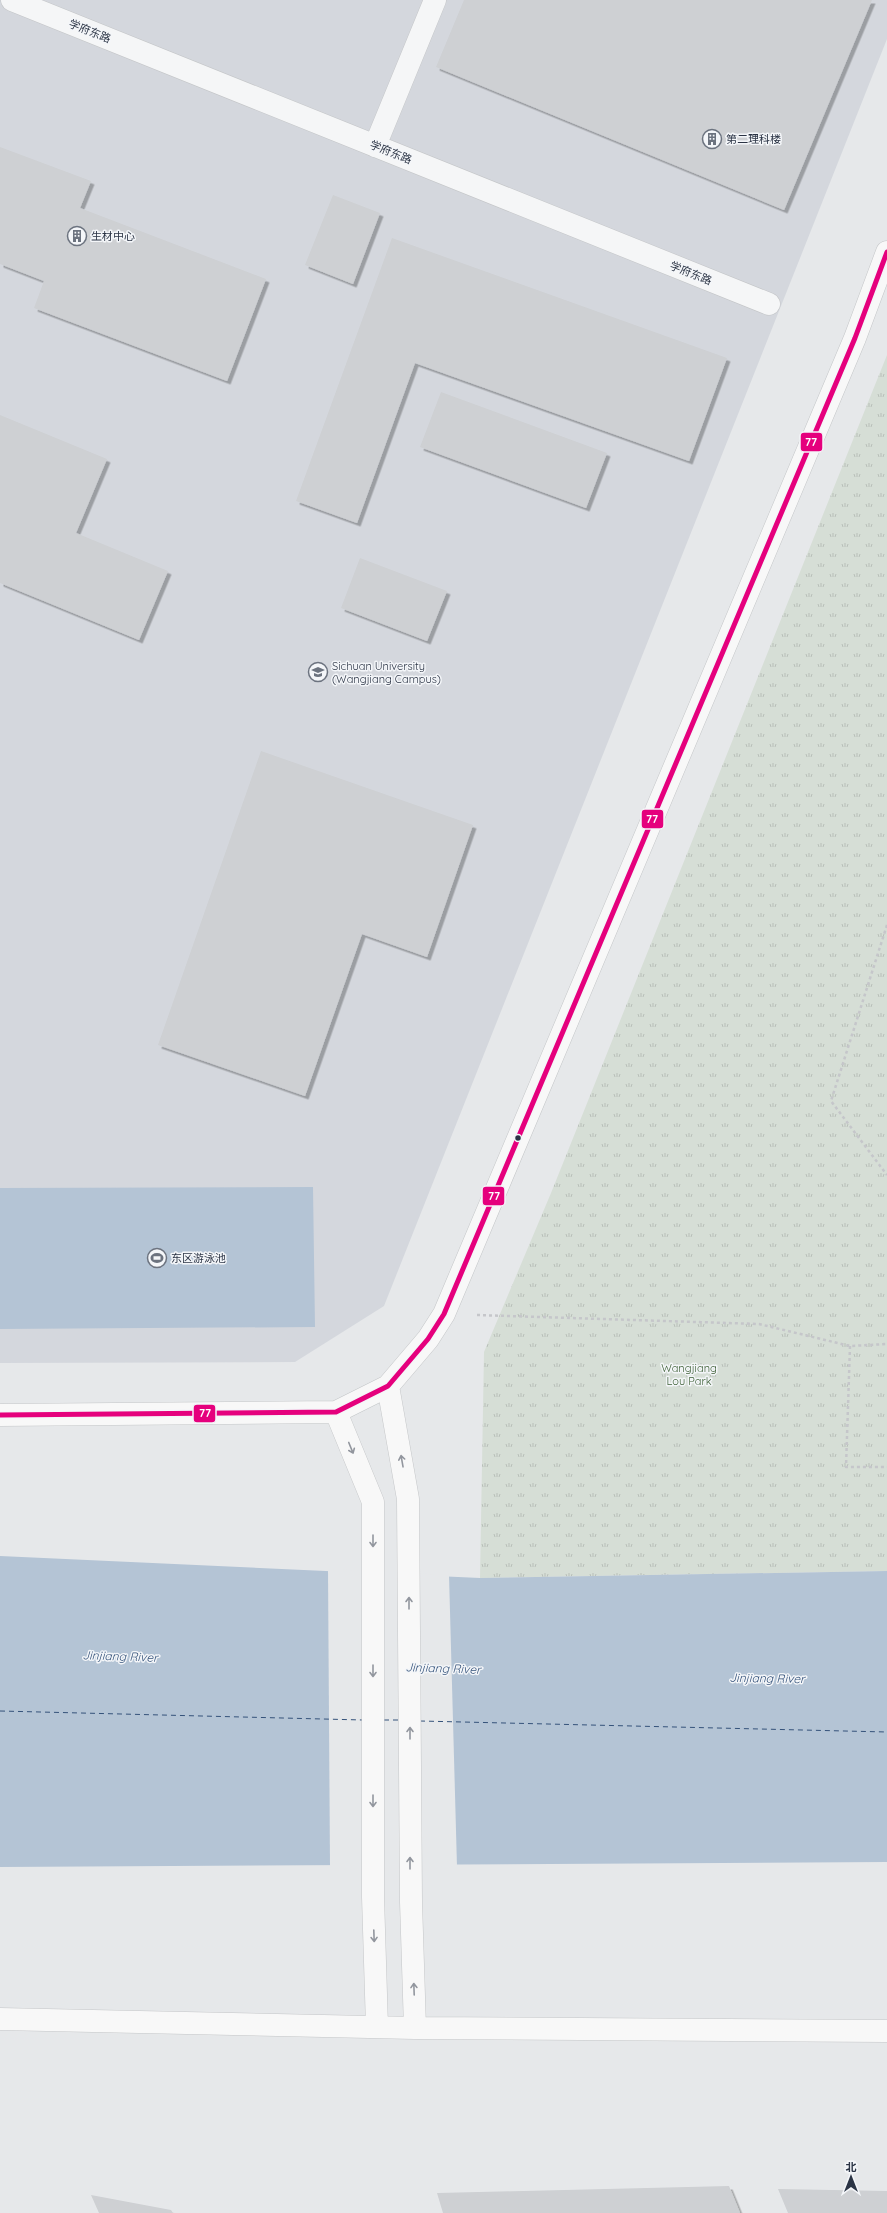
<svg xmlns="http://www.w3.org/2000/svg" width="887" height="2213" font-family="Quicksand,'Noto Sans SC',sans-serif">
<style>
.built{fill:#d4d7dd}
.grass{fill:url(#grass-tufts)}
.water{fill:#b4c4d5}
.pier{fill:#e6e8ea}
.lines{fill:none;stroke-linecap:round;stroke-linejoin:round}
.ferry{stroke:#34527a;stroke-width:1;stroke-dasharray:5 4;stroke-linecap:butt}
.building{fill:#ced0d3;filter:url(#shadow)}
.street-casing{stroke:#c4c6c8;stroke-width:23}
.secondary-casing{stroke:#c4c6c8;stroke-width:23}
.path{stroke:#c5c6ca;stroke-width:2.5;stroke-dasharray:3 3;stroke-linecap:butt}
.street{stroke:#f5f6f7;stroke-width:22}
.secondary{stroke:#f8f8f8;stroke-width:22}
.bus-1-casing{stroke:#f4f6f9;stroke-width:8}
.bus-1{stroke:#e5007d;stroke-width:5}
.oneway{stroke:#92969e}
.bus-dot{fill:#2b3445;stroke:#f4f6f9;stroke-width:1.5}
.labels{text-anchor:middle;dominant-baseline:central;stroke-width:3;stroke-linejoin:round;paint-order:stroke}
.street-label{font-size:11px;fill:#2b3445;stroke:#f4f6f9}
.poi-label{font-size:11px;fill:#2b3445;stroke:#f4f6f9;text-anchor:start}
.park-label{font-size:11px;fill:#3f6138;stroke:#f4f6f9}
.water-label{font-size:12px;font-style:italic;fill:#34527a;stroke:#f4f6f9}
.line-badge{stroke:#f4f6f9;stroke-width:1.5}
.badge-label{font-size:11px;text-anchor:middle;font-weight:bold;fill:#fff}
</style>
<defs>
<pattern id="grass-tufts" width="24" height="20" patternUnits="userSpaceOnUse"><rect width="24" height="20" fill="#d6ded6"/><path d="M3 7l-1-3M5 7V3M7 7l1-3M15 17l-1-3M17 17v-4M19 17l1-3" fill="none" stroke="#b8bfb9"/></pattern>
<filter id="shadow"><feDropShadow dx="3.5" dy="3.5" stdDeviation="0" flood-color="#0004"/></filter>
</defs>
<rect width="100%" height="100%" fill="#e6e8ea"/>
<path class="built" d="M 0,0 L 887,0 L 887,39 L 384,1306 L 295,1362 L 0,1363 Z"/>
<path class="grass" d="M 887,355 L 887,1571 L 480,1578 L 484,1352 L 551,1193 Z"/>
<path class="water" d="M 313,1187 L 315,1327 L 0,1329 L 0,1188 Z
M 0,1556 L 480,1578 L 887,1571 L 887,1862 L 0,1867 Z"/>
<path class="pier" d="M 328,1569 L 449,1575 L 457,1867 L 330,1867 Z"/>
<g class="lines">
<path class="ferry" d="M 0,1711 L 363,1720
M 384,1720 L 399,1720
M 420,1721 L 887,1732"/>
</g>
<path class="building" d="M 464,0 L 872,0 L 784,210 L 436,67 Z
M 0,147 L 91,181 L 80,208 L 266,279 L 227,381 L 34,308 L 44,281 L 0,264 Z
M 333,195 L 380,213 L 353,284 L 305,265 Z
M 392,238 L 727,358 L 689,461 L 415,363 L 357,523 L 296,501 Z
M 441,392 L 607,453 L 586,508 L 420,447 Z
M 0,415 L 107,459 L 76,533 L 168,571 L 139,640 L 0,583 Z
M 360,558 L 447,591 L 427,641 L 341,608 Z
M 261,751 L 473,825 L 427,957 L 362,934 L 305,1096 L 158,1045 Z
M 729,2186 L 740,2213 L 443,2213 L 437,2193 Z
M 778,2189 L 887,2191 L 887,2213 L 788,2213 Z
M 91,2195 L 171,2210 L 173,2213 L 99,2213 Z"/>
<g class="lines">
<defs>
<path id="street" d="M 12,0 L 769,304
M 375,146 L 435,0"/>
<path id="secondary" d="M 388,1386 L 408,1499 L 411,1902 L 415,2028
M 336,1412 L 373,1502 L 373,1897 L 377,2027
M 0,1415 L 336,1412 L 388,1386 L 428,1339 L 444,1314 L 855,338 L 887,252
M 0,2019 L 415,2028 L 887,2031"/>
</defs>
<use href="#street" class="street-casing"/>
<use href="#secondary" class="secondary-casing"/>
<path class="path" d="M 887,925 L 831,1101 L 887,1175
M 477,1315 L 759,1324 L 850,1346 L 887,1344
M 850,1346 L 846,1467 L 887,1467"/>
<use href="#street" class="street"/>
<use href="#secondary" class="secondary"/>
<defs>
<path id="bus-1" d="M 0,1415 L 336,1412 L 388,1386 L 428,1339 L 444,1314 L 855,338 L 887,252"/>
</defs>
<use href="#bus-1" class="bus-1-casing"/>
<use href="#bus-1" class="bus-1"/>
</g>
<defs><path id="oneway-shaft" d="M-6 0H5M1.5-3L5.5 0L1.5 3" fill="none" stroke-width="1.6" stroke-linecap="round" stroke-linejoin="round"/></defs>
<g class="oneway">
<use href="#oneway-shaft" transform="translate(351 1448) rotate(68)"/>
<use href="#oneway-shaft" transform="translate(402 1461) rotate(-100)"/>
<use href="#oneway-shaft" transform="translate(373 1541) rotate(90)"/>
<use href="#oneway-shaft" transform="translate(409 1603) rotate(-90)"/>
<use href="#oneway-shaft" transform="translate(373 1671) rotate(90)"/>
<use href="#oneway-shaft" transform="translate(410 1733) rotate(-90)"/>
<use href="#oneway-shaft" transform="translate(373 1801) rotate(90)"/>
<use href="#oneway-shaft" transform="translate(410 1863) rotate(-90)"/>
<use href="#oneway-shaft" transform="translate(374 1936) rotate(88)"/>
<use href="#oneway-shaft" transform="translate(414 1989) rotate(-92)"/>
</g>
<defs>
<symbol id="building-ring" viewBox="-11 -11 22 22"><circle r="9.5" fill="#f4f6f9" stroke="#6c737f" stroke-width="1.5"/><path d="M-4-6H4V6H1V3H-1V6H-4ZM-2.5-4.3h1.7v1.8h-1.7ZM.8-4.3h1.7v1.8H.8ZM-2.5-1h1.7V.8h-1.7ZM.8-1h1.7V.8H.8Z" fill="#6c737f"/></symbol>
<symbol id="university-ring" viewBox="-11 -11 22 22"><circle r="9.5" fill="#f4f6f9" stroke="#6c737f" stroke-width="1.5"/><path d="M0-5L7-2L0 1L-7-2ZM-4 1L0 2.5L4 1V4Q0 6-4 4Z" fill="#6c737f"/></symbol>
<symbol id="stadium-ring" viewBox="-11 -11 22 22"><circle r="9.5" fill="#f4f6f9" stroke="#6c737f" stroke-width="1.5"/><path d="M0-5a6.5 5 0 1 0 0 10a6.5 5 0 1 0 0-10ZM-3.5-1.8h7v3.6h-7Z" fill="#6c737f"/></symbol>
</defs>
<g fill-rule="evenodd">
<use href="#building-ring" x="701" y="128" width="22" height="22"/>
<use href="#building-ring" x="66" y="225" width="22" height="22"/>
<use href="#university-ring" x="307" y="661" width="22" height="22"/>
<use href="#stadium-ring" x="146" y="1247" width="22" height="22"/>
</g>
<circle class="bus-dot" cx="518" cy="1138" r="3.5"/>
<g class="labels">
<g class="street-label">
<text transform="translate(90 31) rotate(22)">学府东路</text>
<text transform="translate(391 152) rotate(22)">学府东路</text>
<text transform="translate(691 273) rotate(22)">学府东路</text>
</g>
<g class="poi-label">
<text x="726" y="139">第二理科楼</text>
<text x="91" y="236">生材中心</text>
<text x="332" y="666">Sichuan University<tspan x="332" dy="13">(Wangjiang Campus)</tspan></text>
<text x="171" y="1258">东区游泳池</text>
</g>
<g class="park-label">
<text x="689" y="1368">Wangjiang<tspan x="689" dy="13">Lou Park</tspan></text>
</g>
<g class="water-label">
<text transform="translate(120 1656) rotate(2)">Jinjiang River</text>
<text transform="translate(443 1668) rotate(2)">Jinjiang River</text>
<text transform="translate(767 1678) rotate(1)">Jinjiang River</text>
</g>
</g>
<g class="line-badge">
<rect x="800" y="432" width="23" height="20" rx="4" fill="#e5007d"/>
<rect x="641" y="809" width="23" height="20" rx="4" fill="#e5007d"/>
<rect x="482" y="1186" width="23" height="20" rx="4" fill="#e5007d"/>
<rect x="193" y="1404" width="23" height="19" rx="4" fill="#e5007d"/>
</g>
<g class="badge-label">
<text x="811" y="446">77</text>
<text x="652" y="823">77</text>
<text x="494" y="1200">77</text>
<text x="205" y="1417">77</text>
</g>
<g transform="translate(851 2177)" stroke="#f4f6f9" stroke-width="3" paint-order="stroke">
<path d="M0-3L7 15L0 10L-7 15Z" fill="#2b3445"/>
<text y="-6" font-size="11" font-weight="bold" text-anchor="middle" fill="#2b3445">北</text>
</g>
</svg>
